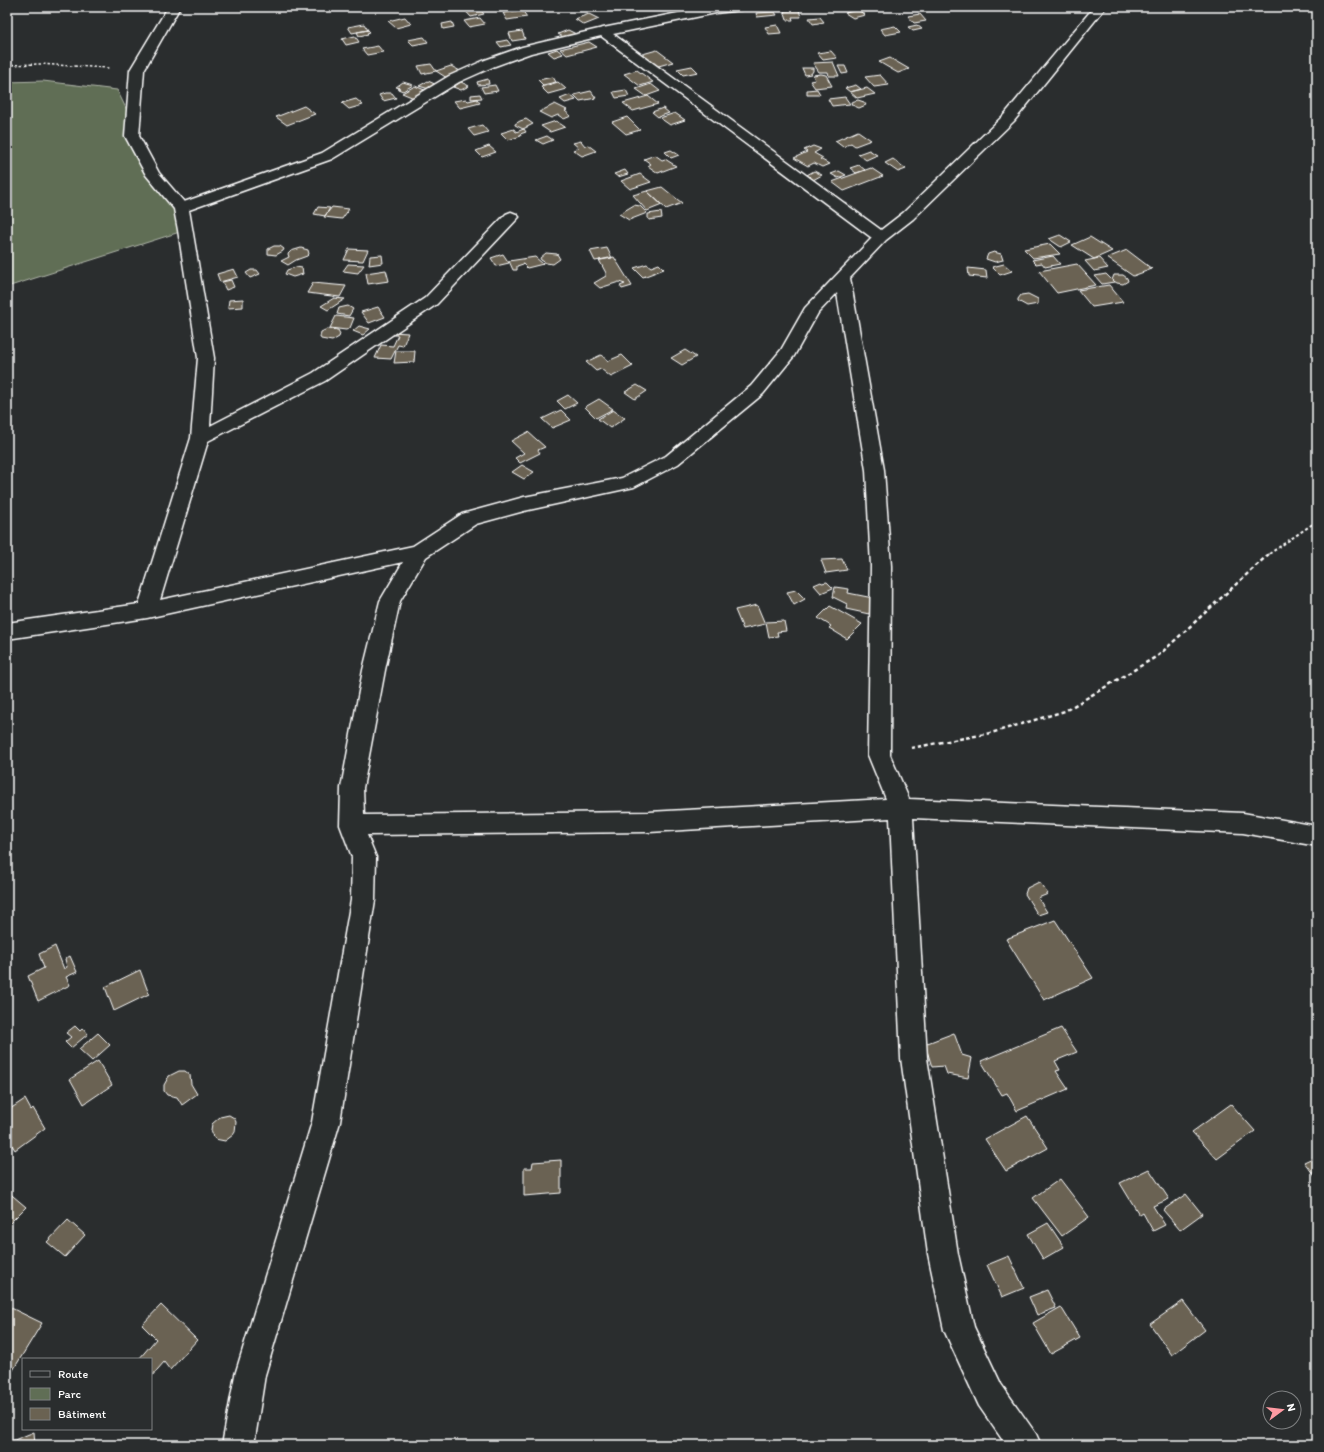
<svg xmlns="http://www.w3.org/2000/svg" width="1324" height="1452" font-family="Itim,sans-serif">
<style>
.green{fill:#606e55;stroke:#b0b6aa}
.building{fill:#6a6252;stroke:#fff}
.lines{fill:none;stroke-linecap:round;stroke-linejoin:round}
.street-casing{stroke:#fff;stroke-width:3}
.path-far2{stroke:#fff;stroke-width:1.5;stroke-dasharray:2.5 2;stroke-linecap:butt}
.path-far1{stroke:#fff;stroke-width:2;stroke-dasharray:3 2.5;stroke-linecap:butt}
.path{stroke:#fff;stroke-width:2.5;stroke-dasharray:4 3;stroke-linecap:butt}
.street{fill:#2a2d2e;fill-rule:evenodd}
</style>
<rect width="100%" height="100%" fill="#2a2d2e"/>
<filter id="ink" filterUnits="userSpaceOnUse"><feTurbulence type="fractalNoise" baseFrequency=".025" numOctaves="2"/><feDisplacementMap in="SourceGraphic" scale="8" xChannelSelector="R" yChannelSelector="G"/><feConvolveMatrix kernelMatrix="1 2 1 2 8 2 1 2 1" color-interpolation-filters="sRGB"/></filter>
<g filter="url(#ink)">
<path class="green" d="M 43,81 L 117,90 L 186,230 L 7,287 L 7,82 Z"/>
<path class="building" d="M 462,7 L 478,7 L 484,14 L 471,17 Z
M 846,7 L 853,7 L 857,9 L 847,12 L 842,8 Z
M 522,10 L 527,17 L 507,20 L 503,13 Z
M 799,10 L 801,17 L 792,17 L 793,20 L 787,20 L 784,11 Z
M 858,10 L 865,15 L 853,18 L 845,13 Z
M 775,12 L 777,15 L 757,17 L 756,13 Z
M 589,14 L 599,19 L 584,25 L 575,19 Z
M 920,14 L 926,21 L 914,23 L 908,16 Z
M 405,17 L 411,24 L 396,28 L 388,21 Z
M 820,17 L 824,22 L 813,24 L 809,18 Z
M 480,18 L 485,24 L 469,27 L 464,21 Z
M 452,22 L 454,27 L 443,29 L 442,24 Z
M 364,24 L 368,30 L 352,33 L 348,27 Z
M 777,25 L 781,33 L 769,34 L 765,27 Z
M 917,25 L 922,29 L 913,31 L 908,27 Z
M 895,26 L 901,32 L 885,35 L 880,29 Z
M 368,30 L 370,32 L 367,33 L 368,34 L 359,36 L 357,32 Z
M 568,30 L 576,34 L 565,38 L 558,34 Z
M 522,31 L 525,39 L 512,41 L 509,33 Z
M 355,36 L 359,42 L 346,45 L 342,39 Z
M 424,37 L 428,42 L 413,45 L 408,40 Z
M 507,40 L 511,45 L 501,47 L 497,42 Z
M 589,42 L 597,47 L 567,55 L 560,49 Z
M 378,46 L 383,52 L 367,55 L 362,49 Z
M 557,49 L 563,54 L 554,57 L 548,52 Z
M 657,50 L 673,62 L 655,67 L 639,55 Z
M 831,51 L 837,58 L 823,60 L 817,53 Z
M 890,58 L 909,69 L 898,73 L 879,62 Z
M 833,62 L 839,76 L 829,76 L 828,72 L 819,72 L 813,63 Z
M 431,64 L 436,71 L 422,74 L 418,66 Z
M 451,66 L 462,72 L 447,78 L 436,71 Z
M 692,66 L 698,72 L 683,75 L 677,69 Z
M 838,66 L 845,66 L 848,73 L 842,74 Z
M 802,68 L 813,68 L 813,71 L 811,74 L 805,75 Z
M 637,70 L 653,82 L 640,86 L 624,74 Z
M 821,74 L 826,75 L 832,86 L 815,88 L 810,81 L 815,80 L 813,75 Z
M 880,75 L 889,85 L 874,87 L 865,77 Z
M 553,77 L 556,82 L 543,85 L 538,80 Z
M 488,79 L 489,84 L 478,85 L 477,82 Z
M 428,81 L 437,85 L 429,89 L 419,86 Z
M 403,82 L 413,85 L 403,91 L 398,89 L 400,88 L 396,87 Z
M 461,82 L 469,86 L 461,90 L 453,87 Z
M 558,82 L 566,89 L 548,94 L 541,87 Z
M 651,84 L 660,91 L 646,96 L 636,89 Z
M 495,85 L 498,91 L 484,93 L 481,87 Z
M 856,85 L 861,89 L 850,92 L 845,88 Z
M 415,86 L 427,91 L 414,98 L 402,93 Z
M 867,88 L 875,94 L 857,98 L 850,92 Z
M 817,89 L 820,94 L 819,95 L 807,95 L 807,90 Z
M 626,90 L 629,96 L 616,98 L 613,92 Z
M 591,91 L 596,98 L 580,101 L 574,95 Z
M 385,93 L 392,93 L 396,98 L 383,101 L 379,95 Z
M 480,94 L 482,98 L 471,99 L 471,95 Z
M 570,95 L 576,100 L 565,103 L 560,99 Z
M 648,96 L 658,104 L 633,111 L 623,103 Z
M 845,97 L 850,104 L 832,106 L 828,99 Z
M 356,99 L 363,105 L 349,109 L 342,103 Z
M 466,99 L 468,101 L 477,99 L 480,103 L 460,108 L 454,101 Z
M 858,100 L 864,102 L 866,105 L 859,108 L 852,105 L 851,102 Z
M 555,104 L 567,110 L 565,111 L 571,116 L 564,119 L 558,115 L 551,118 L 539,112 Z
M 304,106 L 315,114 L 287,125 L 276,117 Z
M 663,108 L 669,113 L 658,117 L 652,112 Z
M 675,113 L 685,120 L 670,125 L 660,118 Z
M 627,117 L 640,130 L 626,134 L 612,122 Z
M 526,119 L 533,124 L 523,129 L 515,125 L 515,124 L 520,121 Z
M 556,121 L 565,127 L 550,132 L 541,126 Z
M 482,125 L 488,132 L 474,136 L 468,129 Z
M 514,129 L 516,132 L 524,129 L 526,132 L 520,134 L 521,136 L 508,140 L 501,133 Z
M 858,131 L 871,140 L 855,146 L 851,143 L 843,147 L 835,141 Z
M 547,136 L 553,140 L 543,144 L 536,140 Z
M 581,141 L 585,146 L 588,145 L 596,151 L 582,156 L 573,150 L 579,148 L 573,143 Z
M 489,146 L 496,152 L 482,157 L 476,151 Z
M 813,146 L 821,149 L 814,153 L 823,158 L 820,159 L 829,164 L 822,167 L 814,163 L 808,166 L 794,158 L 807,152 L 804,150 Z
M 671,150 L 679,155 L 671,158 L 665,152 Z
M 869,150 L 877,155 L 866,160 L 858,154 Z
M 655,155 L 662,160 L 665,159 L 676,166 L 658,173 L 648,166 L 651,164 L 644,159 Z
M 893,159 L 906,169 L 898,172 L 885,163 Z
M 859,165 L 865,170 L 856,173 L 850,168 Z
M 871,168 L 883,176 L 844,191 L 832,182 Z
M 625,170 L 628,174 L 618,177 L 614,174 Z
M 814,171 L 822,175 L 813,180 L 805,176 Z
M 839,171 L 846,175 L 838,178 L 831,174 Z
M 640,174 L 651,182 L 630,189 L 621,181 Z
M 662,187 L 682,203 L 666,209 L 647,191 Z
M 647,191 L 662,205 L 647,211 L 633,195 Z
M 634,205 L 640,206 L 647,213 L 629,220 L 619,214 Z
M 318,207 L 330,208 L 325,216 L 314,214 Z
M 332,207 L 349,209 L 342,219 L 324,217 Z
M 661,212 L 662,218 L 649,220 L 648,218 L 648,214 Z
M 1060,235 L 1071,242 L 1061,247 L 1049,239 Z
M 1090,237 L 1112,251 L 1094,259 L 1072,245 Z
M 1050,244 L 1060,254 L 1033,258 L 1024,249 Z
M 274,246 L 280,246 L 284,249 L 283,251 L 276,255 L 268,254 L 268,249 Z
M 301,248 L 308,250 L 309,254 L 307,256 L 296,260 L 288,265 L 281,261 L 289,257 L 288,254 L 291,251 Z
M 607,248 L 612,258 L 595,261 L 590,251 Z
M 349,249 L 368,250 L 363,261 L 344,260 Z
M 1127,250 L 1152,269 L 1133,276 L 1107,258 Z
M 994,252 L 1001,254 L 1003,260 L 995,262 L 986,259 L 988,254 Z
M 546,253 L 557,254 L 560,259 L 553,264 L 546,263 L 541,260 L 540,258 Z
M 503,254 L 509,263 L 496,266 L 491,258 Z
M 382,255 L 383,263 L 369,265 L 370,256 Z
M 1053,256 L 1060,264 L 1045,267 L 1042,263 L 1036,264 L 1032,260 Z
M 535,257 L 543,264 L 527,268 L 523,264 L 517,266 L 517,270 L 513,270 L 509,261 Z
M 614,257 L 632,286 L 622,289 L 620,286 L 625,284 L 619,282 L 600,288 L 594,283 L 606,276 L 606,273 L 599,260 Z
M 1099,258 L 1108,268 L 1094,271 L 1085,261 Z
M 348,264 L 364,265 L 358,273 L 343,271 Z
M 647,264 L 651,267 L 659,264 L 664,269 L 643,277 L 634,268 Z
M 1004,264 L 1012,271 L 1000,275 L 992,267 Z
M 1077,264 L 1096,285 L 1057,293 L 1039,271 Z
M 296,267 L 302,268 L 303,274 L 293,277 L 285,274 L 287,270 Z
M 968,268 L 986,270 L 987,278 L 969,276 Z
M 234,269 L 238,277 L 220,282 L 217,274 Z
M 251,270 L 257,270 L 260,274 L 250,278 L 246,273 Z
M 386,270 L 389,281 L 368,284 L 366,273 Z
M 1106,274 L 1114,282 L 1102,284 L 1095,276 Z
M 1114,275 L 1123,275 L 1127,278 L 1128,281 L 1123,284 L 1117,283 L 1112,280 Z
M 231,280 L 234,287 L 226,290 L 222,282 Z
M 313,283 L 346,286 L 340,297 L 307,293 Z
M 1109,285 L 1123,302 L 1092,307 L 1078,290 Z
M 1028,294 L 1038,299 L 1038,304 L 1027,306 L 1018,301 L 1018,299 L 1021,295 Z
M 334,298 L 345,299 L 328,310 L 321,306 Z
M 243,299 L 243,307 L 228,308 L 229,300 Z
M 348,306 L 353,309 L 349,316 L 337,314 L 339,308 Z
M 378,307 L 385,317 L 369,323 L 361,312 Z
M 336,316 L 354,318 L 350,328 L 346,330 L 330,328 Z
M 359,326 L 370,329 L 363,335 L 353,331 Z
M 327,329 L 338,330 L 340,334 L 339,337 L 332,341 L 321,339 L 320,337 L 321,332 Z
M 393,332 L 408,333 L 403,346 L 398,345 L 391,359 L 375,358 L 381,345 L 393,346 L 398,335 L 391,335 Z
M 685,350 L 696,357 L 682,365 L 671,358 Z
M 396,351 L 415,351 L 414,362 L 394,363 Z
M 601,355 L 608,361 L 622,355 L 633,366 L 611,377 L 601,369 L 596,371 L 586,362 Z
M 637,385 L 647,391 L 635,399 L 625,392 Z
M 568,395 L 577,403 L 565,409 L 557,401 Z
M 599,399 L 613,409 L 596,418 L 585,407 Z
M 561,410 L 571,420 L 552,428 L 542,419 Z
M 613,410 L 625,418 L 610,428 L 598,419 Z
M 528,432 L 545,447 L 538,450 L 540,453 L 520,463 L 515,458 L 524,453 L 511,441 Z
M 522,465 L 534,472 L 524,479 L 512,472 Z
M 842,559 L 847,570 L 826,573 L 821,560 Z
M 821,582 L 822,583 L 827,582 L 833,588 L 821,593 L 814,585 Z
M 835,587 L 849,589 L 848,593 L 873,598 L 869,614 L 846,609 L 847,604 L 833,597 Z
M 796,590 L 805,599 L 794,605 L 787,592 Z
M 757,605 L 765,624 L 743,629 L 735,610 Z
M 830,606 L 862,624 L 847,639 L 829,628 L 831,626 L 818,618 Z
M 784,621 L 786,631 L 777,632 L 778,636 L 769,637 L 766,622 Z
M 1039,882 L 1048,894 L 1038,898 L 1047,912 L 1038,915 L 1025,894 L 1027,888 Z
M 1055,920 L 1093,978 L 1044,1000 L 1006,939 Z
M 55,946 L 64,969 L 67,967 L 65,959 L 70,956 L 77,972 L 66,977 L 70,985 L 38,1001 L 28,976 L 44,968 L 39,954 Z
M 140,970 L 149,994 L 114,1011 L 105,987 Z
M 75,1026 L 80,1031 L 83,1028 L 88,1034 L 71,1048 L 65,1042 L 71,1037 L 66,1033 Z
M 1061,1028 L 1077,1052 L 1055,1061 L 1060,1070 L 1056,1071 L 1068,1089 L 1017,1111 L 1007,1093 L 1002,1095 L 981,1061 Z
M 98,1033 L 110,1045 L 92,1061 L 79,1049 Z
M 954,1033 L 962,1055 L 972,1058 L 968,1078 L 947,1074 L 944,1066 L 932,1067 L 925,1044 Z
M 98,1061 L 112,1085 L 84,1104 L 70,1079 Z
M 179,1071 L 185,1071 L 190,1075 L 191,1084 L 197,1094 L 182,1105 L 177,1097 L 167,1095 L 164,1091 L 164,1085 L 169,1076 Z
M 25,1099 L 31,1110 L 33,1108 L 45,1128 L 15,1150 L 7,1137 L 7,1111 Z
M 1231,1104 L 1255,1131 L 1217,1159 L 1192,1132 Z
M 229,1115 L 234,1118 L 236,1122 L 235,1132 L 233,1135 L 225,1141 L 215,1139 L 211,1130 L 212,1124 L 220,1117 Z
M 1027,1116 L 1048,1148 L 1006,1171 L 985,1139 Z
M 1317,1156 L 1317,1179 L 1304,1162 Z
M 561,1160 L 561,1193 L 524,1196 L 524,1168 L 532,1168 L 533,1162 Z
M 1149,1169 L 1169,1199 L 1153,1206 L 1165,1225 L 1153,1231 L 1143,1213 L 1140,1215 L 1137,1211 L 1120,1183 Z
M 1060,1179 L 1089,1217 L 1062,1236 L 1033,1198 Z
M 7,1191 L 26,1207 L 7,1226 Z
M 1186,1194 L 1202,1214 L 1180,1230 L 1163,1210 Z
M 68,1220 L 85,1235 L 65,1257 L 47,1242 Z
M 1048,1223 L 1064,1247 L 1043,1259 L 1028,1234 Z
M 1009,1256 L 1024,1288 L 1002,1297 L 987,1265 Z
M 1047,1290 L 1056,1308 L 1037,1315 L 1029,1297 Z
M 1183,1301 L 1205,1330 L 1172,1355 L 1150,1324 Z
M 161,1305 L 197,1340 L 170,1370 L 164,1362 L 151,1377 L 151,1359 L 139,1359 L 156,1339 L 142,1325 Z
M 7,1306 L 42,1323 L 7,1380 Z
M 1061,1307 L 1080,1338 L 1051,1354 L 1033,1323 Z
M 34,1432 L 35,1445 L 7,1445 L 7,1443 Z"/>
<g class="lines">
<defs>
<path id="street" d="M 168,7 L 180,7 L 144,70 L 139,136 L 159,173 L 184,202 L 322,153 L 449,76 L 485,60 L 522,47 L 603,28 L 708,7 L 743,7 L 741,10 L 716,13 L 613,34 L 881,230 L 903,213 L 1004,115 L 1094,7 L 1106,7 L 1014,121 L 913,219 L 886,240 L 850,278 L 884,470 L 891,566 L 890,755 L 909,799 L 1243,813 L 1317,826 L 1317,846 L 1243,833 L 913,818 L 927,1058 L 958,1254 L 974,1327 L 1001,1384 L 1036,1434 L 1041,1445 L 1006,1445 L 979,1406 L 944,1330 L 928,1254 L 901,1058 L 890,818 L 649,832 L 367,835 L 376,857 L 375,900 L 340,1122 L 265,1375 L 254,1445 L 222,1445 L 235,1375 L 312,1122 L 351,900 L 352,857 L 340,825 L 341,788 L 363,670 L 380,601 L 403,562 L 147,618 L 7,639 L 7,623 L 139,604 L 191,438 L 198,358 L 178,230 L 174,209 L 146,175 L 125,136 L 130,70 ZM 601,36 L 872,238 L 805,308 L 781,350 L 751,386 L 666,456 L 622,478 L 524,497 L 462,514 L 413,546 L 160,600 L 208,441 L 325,381 L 437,304 L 519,217 L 516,214 L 511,212 L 506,214 L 425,298 L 313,373 L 210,426 L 214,358 L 189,210 L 332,159 L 459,82 L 495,66 L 531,53 ZM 837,293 L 866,470 L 871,566 L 868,755 L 886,799 L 649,812 L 364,815 L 363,788 L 385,670 L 400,601 L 426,557 L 476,524 L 524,511 L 634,487 L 678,464 L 763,394 L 794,356 L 818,313 Z"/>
</defs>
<use href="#street" class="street-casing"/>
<path class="path-far2" d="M 7,65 L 39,64 L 109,68"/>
<path class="path-far1" d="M 1269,554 L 1317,521"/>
<path class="path" d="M 911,748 L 991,733 L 1065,711 L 1159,655 L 1270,553"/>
<use href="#street" class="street"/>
</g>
</g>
<rect width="1324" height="1452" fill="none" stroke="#2a2d2e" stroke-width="24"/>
<rect x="12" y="12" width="1300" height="1428" fill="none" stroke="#fff" stroke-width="1.5" filter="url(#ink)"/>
<rect x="22" y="1358" width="130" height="72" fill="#2a2d2e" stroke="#7f8182"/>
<rect x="30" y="1371" width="20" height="6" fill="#2a2d2e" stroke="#7f8182"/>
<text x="58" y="1378" font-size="12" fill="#ffffff">Route</text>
<rect x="30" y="1388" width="20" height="12" fill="#606e55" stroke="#7f8182"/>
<text x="58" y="1398" font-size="12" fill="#ffffff">Parc</text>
<rect x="30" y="1408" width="20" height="12" fill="#6a6252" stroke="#7f8182"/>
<text x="58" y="1418" font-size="12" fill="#ffffff">Bâtiment</text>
<g transform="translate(1282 1410) rotate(75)"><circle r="19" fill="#2a2d2e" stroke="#7f8182"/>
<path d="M0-3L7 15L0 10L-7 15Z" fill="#ff9aa2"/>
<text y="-6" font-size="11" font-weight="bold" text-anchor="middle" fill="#ffffff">N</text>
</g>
</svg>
